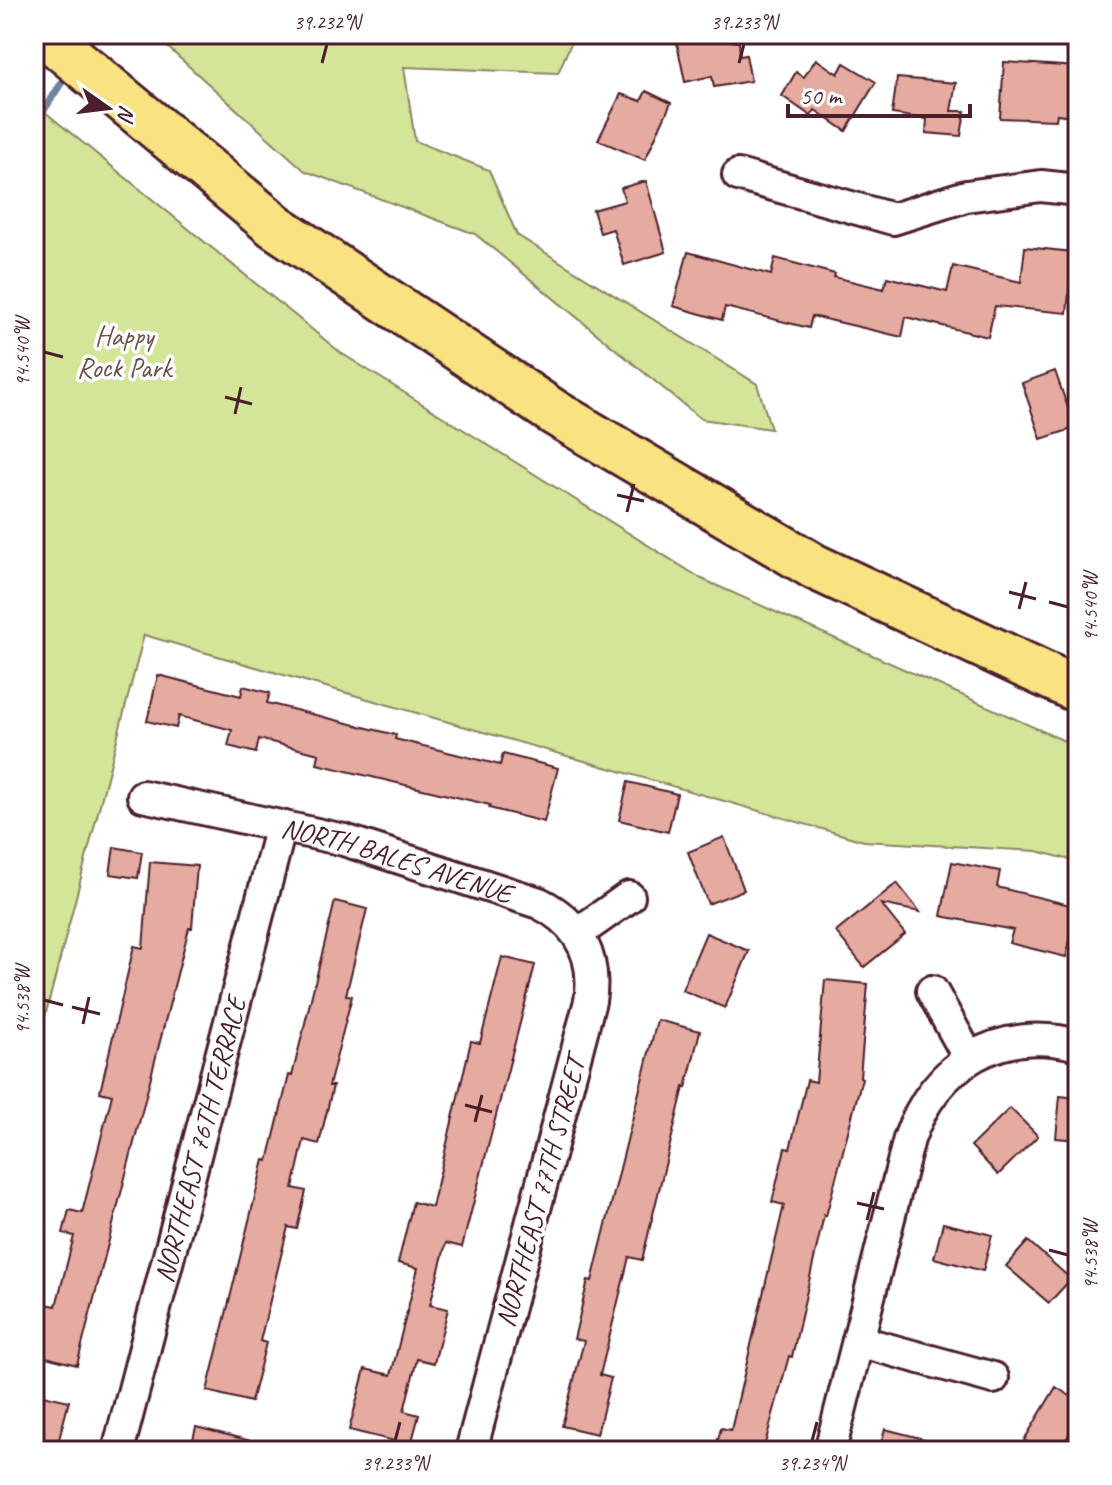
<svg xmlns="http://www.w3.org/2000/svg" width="1112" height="1485" font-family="Caveat,sans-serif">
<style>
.green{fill:#d3e599;stroke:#8e8262;stroke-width:2}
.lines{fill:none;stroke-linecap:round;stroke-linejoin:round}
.stream{stroke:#6f849c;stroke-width:7}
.building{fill:#e5aba0;stroke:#4a1f2b;stroke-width:2}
.minor-casing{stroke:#4a1f2b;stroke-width:36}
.primary-casing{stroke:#4a1f2b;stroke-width:50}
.minor{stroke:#fff;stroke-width:30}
.primary{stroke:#f8e281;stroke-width:44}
.ticks{fill:none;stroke:#4a1f2b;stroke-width:3}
.labels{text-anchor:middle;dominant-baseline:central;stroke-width:7;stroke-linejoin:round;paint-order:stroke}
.park-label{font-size:28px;fill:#6c5046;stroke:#fff}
.street-label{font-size:28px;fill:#4a1f2b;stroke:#fff}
.neatline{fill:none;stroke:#4a1f2b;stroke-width:3}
.ticks-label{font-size:20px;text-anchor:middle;fill:#4a1f2b}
</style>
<rect width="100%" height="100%" fill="#fff"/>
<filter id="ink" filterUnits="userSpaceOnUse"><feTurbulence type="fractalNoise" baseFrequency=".0125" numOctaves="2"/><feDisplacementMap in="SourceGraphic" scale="16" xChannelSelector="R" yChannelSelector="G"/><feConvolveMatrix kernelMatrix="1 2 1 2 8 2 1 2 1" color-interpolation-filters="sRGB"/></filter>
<g filter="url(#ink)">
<path class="green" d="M 153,34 L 575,34 L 558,73 L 404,67 L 415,141 L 489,170 L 517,235 L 757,384 L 771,429 L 701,419 L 475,234 L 305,171 Z
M 34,103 L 341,353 L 702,579 L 1078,747 L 1078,862 L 1037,851 L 864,841 L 144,635 L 34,1059 Z"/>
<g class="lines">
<path class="stream" d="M 82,49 L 91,34
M 34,126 L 67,74"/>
</g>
<path class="building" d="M 675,34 L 730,34 L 731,41 L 739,42 L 740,56 L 746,55 L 751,81 L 714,87 L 712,76 L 685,82 Z
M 816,59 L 838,74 L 844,63 L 876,82 L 846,131 L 815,110 L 811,116 L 782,96 L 796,72 L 804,77 Z
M 1004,62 L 1078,67 L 1078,117 L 1057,114 L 1056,120 L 1000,118 Z
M 897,78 L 956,83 L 951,111 L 965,111 L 961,136 L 926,133 L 927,119 L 892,114 Z
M 646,91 L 671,103 L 645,160 L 598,140 L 621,94 L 641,101 Z
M 646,181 L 666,252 L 624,265 L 613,229 L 600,233 L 593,210 L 625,201 L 621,188 Z
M 1025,247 L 1073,252 L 1067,313 L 995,306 L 988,337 L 906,317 L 902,337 L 812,316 L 809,328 L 725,307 L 722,320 L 673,306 L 688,252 L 771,275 L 775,258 L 835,274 L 834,277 L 884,289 L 887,277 L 947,292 L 953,266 L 1021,282 Z
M 1055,371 L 1075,428 L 1041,439 L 1022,383 Z
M 158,675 L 241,696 L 243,686 L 270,693 L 267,703 L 396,735 L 395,739 L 500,765 L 503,754 L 558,768 L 544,822 L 489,808 L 490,805 L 317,764 L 319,754 L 259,739 L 256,753 L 228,746 L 232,730 L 179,716 L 176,728 L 147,721 Z
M 628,782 L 677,794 L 668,832 L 619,820 Z
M 724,837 L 744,890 L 708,904 L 688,852 Z
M 114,847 L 142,852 L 138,878 L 110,874 Z
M 150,862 L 197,866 L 192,928 L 189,928 L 77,1365 L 34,1354 L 34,1351 L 46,1304 L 56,1306 L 74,1236 L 63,1233 L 69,1210 L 82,1213 L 112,1095 L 100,1092 L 134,946 L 143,948 Z
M 952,862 L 1000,871 L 997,887 L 1078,907 L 1066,957 L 1009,943 L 1013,930 L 941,916 Z
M 897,883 L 920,912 L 881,904 L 905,934 L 864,967 L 836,932 Z
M 335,901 L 367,909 L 346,995 L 352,996 L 329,1086 L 333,1086 L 319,1144 L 304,1140 L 293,1188 L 306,1191 L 297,1229 L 288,1227 L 260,1341 L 266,1343 L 251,1402 L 207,1391 L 264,1160 L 268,1161 L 289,1075 L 292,1076 Z
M 706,933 L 749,951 L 725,1008 L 682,990 Z
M 502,957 L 535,965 L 462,1247 L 446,1243 L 430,1305 L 448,1309 L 434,1363 L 417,1359 L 404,1411 L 419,1415 L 411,1445 L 349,1430 L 365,1369 L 391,1375 L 418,1268 L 398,1263 L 413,1202 L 432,1207 L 471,1041 L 480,1043 Z
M 825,980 L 868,984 L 860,1077 L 862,1078 L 826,1216 L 824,1215 L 792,1357 L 789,1356 L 763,1451 L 715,1451 L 721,1428 L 731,1430 L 784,1205 L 772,1202 L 785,1148 L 790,1149 L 807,1080 L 816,1082 Z
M 657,1020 L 700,1031 L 686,1088 L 684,1087 L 642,1260 L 629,1257 L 600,1375 L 611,1378 L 597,1434 L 562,1426 L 584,1341 L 574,1339 L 588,1280 L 592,1281 Z
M 1060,1096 L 1078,1098 L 1078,1140 L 1056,1138 Z
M 1010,1108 L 1038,1136 L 998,1175 L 971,1146 Z
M 943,1223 L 992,1235 L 983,1271 L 934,1258 Z
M 1028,1241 L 1071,1279 L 1049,1303 L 1006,1266 Z
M 1056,1387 L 1078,1401 L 1078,1420 L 1059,1451 L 1041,1451 L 1024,1440 Z
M 34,1393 L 69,1401 L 56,1451 L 34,1451 Z
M 196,1427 L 263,1444 L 262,1451 L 190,1451 Z
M 885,1429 L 944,1444 L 943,1451 L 879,1451 Z"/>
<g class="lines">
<defs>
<g id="minor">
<path d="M 738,175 L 893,219 L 966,196 L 1041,186 L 1078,190"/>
<path id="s1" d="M 143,796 L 344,840 L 539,903 C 579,923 597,957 590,1001 L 471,1451"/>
<path d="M 578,933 L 629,897"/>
<path d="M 932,991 L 969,1058"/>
<path d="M 858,1341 L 993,1378"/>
<path id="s2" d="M 118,1451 L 281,826"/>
<path d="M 830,1451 L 909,1139 C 935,1064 1000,1024 1078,1045"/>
</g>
<path id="primary" d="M 44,34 L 275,226 L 555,413 L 815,567 L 1078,690"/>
</defs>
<use href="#minor" class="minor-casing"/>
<use href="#primary" class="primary-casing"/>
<use href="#minor" class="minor"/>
<use href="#primary" class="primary"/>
</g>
</g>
<path class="ticks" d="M 322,63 L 327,44M 739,63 L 744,44M 44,352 L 63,357M 225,397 L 252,404M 235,414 L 241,387M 617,495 L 644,501M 627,512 L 634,484M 1009,592 L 1036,599M 1049,602 L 1068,607M 1019,609 L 1026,582M 44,1000 L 63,1005M 72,1007 L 100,1014M 83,1024 L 89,997M 465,1105 L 492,1112M 475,1122 L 482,1095M 857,1203 L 884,1209M 867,1220 L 874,1192M 1049,1250 L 1068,1255M 395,1441 L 400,1422M 812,1441 L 817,1422"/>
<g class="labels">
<g class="park-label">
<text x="124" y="335">Happy<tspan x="124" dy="32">Rock Park</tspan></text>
</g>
<g class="street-label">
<text stroke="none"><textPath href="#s1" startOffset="262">NORTH BALES AVENUE</textPath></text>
<text stroke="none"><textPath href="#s2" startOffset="322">NORTHEAST 76TH TERRACE</textPath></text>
<text transform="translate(540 1192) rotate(-75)">NORTHEAST 77TH STREET</text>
</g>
</g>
<rect width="1112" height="1485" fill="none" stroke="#fff" stroke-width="88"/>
<g transform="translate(108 108) rotate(104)" stroke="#ffffff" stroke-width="6" paint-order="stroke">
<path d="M0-6L14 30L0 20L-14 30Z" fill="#4a1f2b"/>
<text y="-12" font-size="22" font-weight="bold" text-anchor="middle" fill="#4a1f2b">N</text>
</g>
<path d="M788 104v12h182v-12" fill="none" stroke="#4a1f2b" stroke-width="4"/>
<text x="800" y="104" font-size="24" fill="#4a1f2b" stroke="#ffffff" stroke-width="6" paint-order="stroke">50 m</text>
<rect x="44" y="44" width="1024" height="1397" class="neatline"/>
<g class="ticks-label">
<text x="327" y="29">39.232°N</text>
<text x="744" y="29">39.233°N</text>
<text transform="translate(22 352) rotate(-90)" y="7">94.540°W</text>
<text transform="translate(1090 607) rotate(-90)" y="7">94.540°W</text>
<text transform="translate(22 1000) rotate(-90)" y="7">94.538°W</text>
<text transform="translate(1090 1255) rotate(-90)" y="7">94.538°W</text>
<text x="395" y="1470">39.233°N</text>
<text x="812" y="1470">39.234°N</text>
</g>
</svg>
